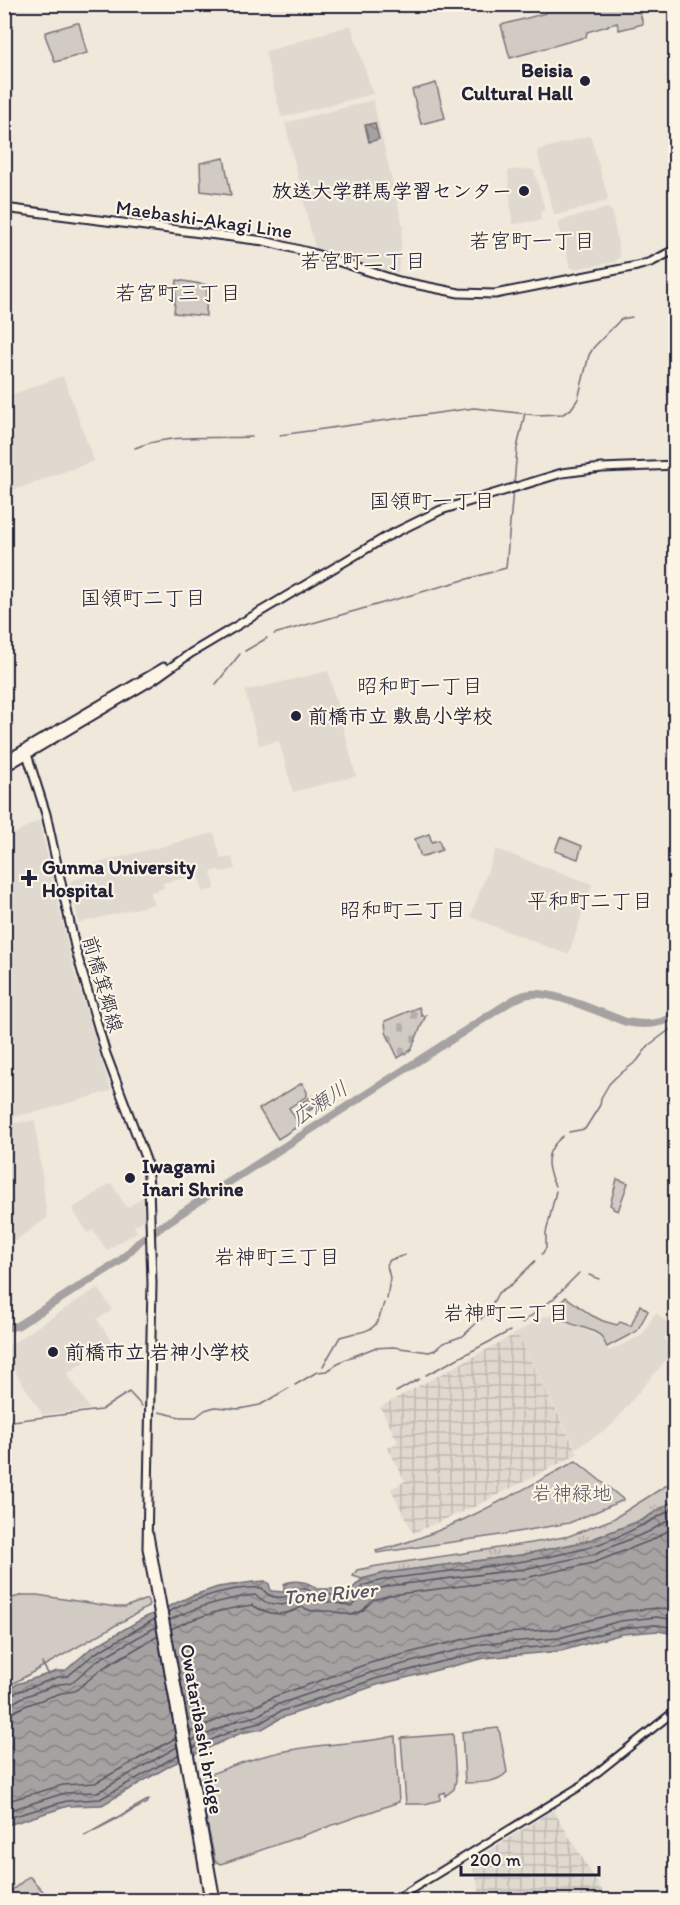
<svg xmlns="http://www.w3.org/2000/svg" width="680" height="1905" font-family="Itim,'Klee One',sans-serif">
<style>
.built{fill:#e0d9cf}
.industrial{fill:url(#industrial-grid)}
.grass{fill:url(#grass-tufts);stroke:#7a767f;stroke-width:1.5}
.cemetery{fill:url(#cemetery-stones);stroke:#7a767f;stroke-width:1.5}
.park{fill:#d1cbc3;stroke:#7a767f;stroke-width:1.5}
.water{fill:url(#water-waves);stroke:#716f79;stroke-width:1.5}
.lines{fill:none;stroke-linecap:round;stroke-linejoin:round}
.shore{stroke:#575564;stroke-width:1.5}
.stream{stroke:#716f79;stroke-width:1.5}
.river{stroke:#a6a2a2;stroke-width:8}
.secondary-casing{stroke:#22223b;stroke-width:10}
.primary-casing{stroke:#22223b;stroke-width:11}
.trunk-casing{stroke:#22223b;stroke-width:11}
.secondary{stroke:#fcf5e5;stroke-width:6}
.primary{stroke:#fcf5e5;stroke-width:7}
.trunk{stroke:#fcf5e5;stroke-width:7}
.poi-dot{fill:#22223b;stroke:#fcf5e5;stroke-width:2}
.labels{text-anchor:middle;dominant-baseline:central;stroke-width:4.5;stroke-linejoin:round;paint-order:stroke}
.poi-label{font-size:20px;font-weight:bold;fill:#22223b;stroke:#fcf5e5;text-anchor:start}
.street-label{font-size:20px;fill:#22223b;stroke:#fcf5e5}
.park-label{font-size:20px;fill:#575564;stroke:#fcf5e5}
.neighbourhood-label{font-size:21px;fill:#22223b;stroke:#fcf5e5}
.water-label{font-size:21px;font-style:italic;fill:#575564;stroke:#fcf5e5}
</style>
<defs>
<pattern id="industrial-grid" width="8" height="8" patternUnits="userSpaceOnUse" patternTransform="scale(1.5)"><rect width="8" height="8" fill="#e0d9cf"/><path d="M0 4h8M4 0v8" fill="none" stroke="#c0bab3"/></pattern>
<pattern id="grass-tufts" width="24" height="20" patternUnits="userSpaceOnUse" patternTransform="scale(1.5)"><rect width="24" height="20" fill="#d1cbc3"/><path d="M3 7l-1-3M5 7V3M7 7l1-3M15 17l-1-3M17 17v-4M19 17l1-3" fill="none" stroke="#b3aea8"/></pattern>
<pattern id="cemetery-stones" width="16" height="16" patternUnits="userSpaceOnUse" patternTransform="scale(1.5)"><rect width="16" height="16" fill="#d1cbc3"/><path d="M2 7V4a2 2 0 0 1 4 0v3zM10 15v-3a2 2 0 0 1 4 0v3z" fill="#b3aea8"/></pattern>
<pattern id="water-waves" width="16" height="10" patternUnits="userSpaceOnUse" patternTransform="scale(1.5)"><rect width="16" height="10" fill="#a6a2a2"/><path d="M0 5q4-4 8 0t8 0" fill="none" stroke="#878485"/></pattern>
</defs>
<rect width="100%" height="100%" fill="#efe8db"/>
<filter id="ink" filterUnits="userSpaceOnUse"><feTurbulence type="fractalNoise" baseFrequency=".0167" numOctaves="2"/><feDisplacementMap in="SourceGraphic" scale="12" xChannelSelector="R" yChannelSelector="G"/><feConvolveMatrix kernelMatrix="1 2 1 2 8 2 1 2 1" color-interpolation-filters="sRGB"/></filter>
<g filter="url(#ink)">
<path class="built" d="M 351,25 L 373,94 L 283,117 L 281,116 L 265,52 Z
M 373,100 L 403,227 L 398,273 L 315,249 L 285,123 Z
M 589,136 L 591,138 L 608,198 L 607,201 L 557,215 L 554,214 L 537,152 L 538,150 Z
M 531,169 L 534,171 L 545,210 L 540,212 L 541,220 L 513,224 L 512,223 L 508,172 L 510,170 Z
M 607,208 L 612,211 L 620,257 L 615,262 L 574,269 L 570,267 L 558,224 L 559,221 Z
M 63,376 L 94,461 L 5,493 L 5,397 Z
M 328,671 L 356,776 L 293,792 L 279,741 L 259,745 L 245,691 Z
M 39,820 L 71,960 L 111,1091 L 40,1111 L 5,1118 L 5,839 Z
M 214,833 L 221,859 L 232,857 L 235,869 L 220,872 L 219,870 L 211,872 L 215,889 L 203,892 L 199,875 L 163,883 L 164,888 L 151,892 L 154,904 L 79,923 L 70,881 L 84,877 L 82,867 Z
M 496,849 L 592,884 L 569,953 L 566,954 L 473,918 L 471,915 Z
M 35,1120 L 47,1218 L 5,1248 L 5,1125 Z
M 111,1183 L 127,1208 L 143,1197 L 144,1220 L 134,1226 L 137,1232 L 107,1250 L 93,1230 L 88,1233 L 72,1209 Z
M 97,1288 L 99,1289 L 111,1308 L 111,1311 L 97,1319 L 113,1344 L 67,1373 L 90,1409 L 43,1415 L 5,1356 L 5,1348 Z
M 556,1312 L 563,1320 L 601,1337 L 609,1351 L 642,1335 L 654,1315 L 657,1314 L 669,1324 L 671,1329 L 664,1338 L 673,1351 L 610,1427 L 576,1448 L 517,1333 L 544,1316 L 549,1317 Z"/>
<path class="industrial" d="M 517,1333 L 578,1454 L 474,1507 L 413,1533 L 391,1489 L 405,1481 L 388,1448 L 398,1442 L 380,1407 Z
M 553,1810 L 608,1900 L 482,1900 L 472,1864 L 474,1860 Z"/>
<path class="grass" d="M 675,1480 L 674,1501 L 642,1520 L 587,1541 L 521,1555 L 385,1573 L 362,1579 L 353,1576 L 357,1570 L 377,1566 L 532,1543 L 569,1536 L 613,1519 Z"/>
<path class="cemetery" d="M 419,1007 L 422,1016 L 426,1015 L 411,1050 L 398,1058 L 386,1032 L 385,1021 Z"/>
<path class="park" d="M 544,5 L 638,5 L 643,24 L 619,30 L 617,23 L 587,32 L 586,37 L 510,58 L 501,25 L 546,13 Z
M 77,23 L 79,23 L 87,53 L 55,62 L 45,35 L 46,32 Z
M 436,83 L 445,118 L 421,124 L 412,90 Z
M 224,158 L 231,195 L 201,191 L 200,163 Z
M 177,280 L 207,285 L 206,316 L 174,313 Z
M 429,834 L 432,842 L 439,840 L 442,850 L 421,857 L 415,839 Z
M 560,837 L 582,846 L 578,859 L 555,851 Z
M 302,1083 L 307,1092 L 307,1096 L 289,1108 L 300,1125 L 278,1139 L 259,1109 Z
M 617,1179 L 628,1183 L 618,1211 L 613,1209 L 613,1207 L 610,1205 Z
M 566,1297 L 591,1315 L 603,1321 L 617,1325 L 620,1322 L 631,1326 L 640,1305 L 648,1311 L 637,1331 L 607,1347 C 605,1344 604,1340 602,1337 C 590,1324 561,1329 556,1308 Z
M 576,1461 L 624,1500 L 569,1523 L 494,1536 L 377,1553 L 376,1551 C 447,1534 512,1495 576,1461 Z
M 23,1595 L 37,1595 L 116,1607 L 125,1607 L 147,1599 L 149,1604 L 148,1607 L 5,1688 L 5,1600 Z
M 498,1728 L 499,1729 L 507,1772 C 498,1783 479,1783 465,1783 L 462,1732 Z
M 453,1734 L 456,1780 L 454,1789 L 445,1796 L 445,1792 L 440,1794 L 440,1800 L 425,1804 L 406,1804 L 401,1738 Z
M 395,1736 L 399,1802 L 227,1862 L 220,1864 L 215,1861 L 198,1780 C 236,1762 275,1751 317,1746 C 344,1743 369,1742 395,1736 Z
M 149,1800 L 147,1803 L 84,1836 L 146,1801 Z
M 28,1877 L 30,1877 L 51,1900 L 5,1900 L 5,1896 Z"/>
<path class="water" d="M 375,123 L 379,139 L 369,142 L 365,125 Z
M 312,1096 L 318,1105 L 304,1114 L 298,1105 Z
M 675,1500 L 675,1634 L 658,1631 L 622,1634 L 561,1651 L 485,1658 L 377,1685 L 281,1718 L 262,1729 L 241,1733 L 171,1765 L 102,1805 L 68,1806 L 5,1826 L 5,1692 L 17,1684 L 57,1671 L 65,1671 L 90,1649 L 142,1619 L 191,1596 L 218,1587 L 253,1582 L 265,1581 L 269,1584 L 271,1591 L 284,1592 L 284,1584 C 293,1579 310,1581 316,1589 L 332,1589 L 348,1593 L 362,1579 L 385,1573 L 521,1555 L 587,1541 L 642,1520 Z"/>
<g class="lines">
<path class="shore" d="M 168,1612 C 196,1598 231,1586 262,1588 C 268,1597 274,1598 285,1597 L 293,1588 L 307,1589 L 315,1595 L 332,1595 L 349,1599 L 365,1585 L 387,1579 C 453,1570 522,1565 587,1548 C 618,1539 648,1523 676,1507
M 170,1620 C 197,1606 225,1599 255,1595 L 267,1603 L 282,1605 L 290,1603 L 299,1596 L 314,1602 L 331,1602 L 351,1606 L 368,1592 L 388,1586 L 524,1569 L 591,1555 L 648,1532 L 676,1516
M 171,1629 C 197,1616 223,1609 252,1605 C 268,1615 284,1618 301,1607 L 312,1611 L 330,1611 L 351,1615 L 362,1611 L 373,1600 L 390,1595 L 525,1578 L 593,1563 L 652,1540 L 676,1526
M 4,1697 L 58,1677 L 68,1676 L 94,1654 L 155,1619
M 4,1704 L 11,1704 L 23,1697 L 59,1684 L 71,1683 L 98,1660 L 156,1627
M 4,1713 L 13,1712 L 27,1705 L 61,1693 L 75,1691 L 103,1668 L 158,1636
M 190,1732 L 233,1713 L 254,1707 L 273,1697 L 370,1663 L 436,1646 L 482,1635 L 557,1629 L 620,1612 L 657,1608 L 676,1611
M 192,1741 L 236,1721 L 257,1716 L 276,1705 L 373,1672 L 438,1655 L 483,1644 L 559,1638 L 620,1621 L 657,1617 L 676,1620
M 193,1748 L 239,1728 L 260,1723 L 279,1712 L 375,1679 L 440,1662 L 484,1652 L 560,1645 L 621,1628 L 657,1625 L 676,1628
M 4,1802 L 63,1785 L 95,1783 L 176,1738
M 4,1812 L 65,1793 L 98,1792 L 177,1747
M 4,1819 L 67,1801 L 100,1799 L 178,1755"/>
<path class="stream" d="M 280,435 L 474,408 L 536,415 L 563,414 L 571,409 L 578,399 L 589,355 L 594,347 L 621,319 L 632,317
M 135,448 C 172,433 212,439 252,437
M 514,485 L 517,448 L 525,413
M 274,634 L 506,568 L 513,490
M 245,651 L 267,638
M 216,684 L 240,654
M 672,1018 L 673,1025
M 569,1132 L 585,1129 L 600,1105 L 601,1098 L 609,1084 L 616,1077 L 637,1061 L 649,1045 L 672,1028
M 555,1186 C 545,1166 544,1151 563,1136
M 542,1254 L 546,1248 L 546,1233 L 556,1191
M 589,1275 L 599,1279
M 387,1299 L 390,1278 L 387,1265 L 390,1260 L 405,1255
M 522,1323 L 553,1299 L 579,1273
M 357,1333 C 378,1329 378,1322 384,1303
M 323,1366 L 340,1337 L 355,1333
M 426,1375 L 510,1331
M 295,1385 L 317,1372 L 327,1371 L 344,1360 L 374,1348 L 393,1347 L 429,1352 L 435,1350 L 443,1343 L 463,1336 L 488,1312 L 498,1293 L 512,1284 L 535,1261
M 396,1392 L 419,1379
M 159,1412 L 180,1417 L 196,1417 L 205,1410 L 215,1407 L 239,1409 L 260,1405 L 289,1388
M 4,1422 L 101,1410 L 129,1392 L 142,1406
M 42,1663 L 49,1675"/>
<path class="river" d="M 4,1328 L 17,1326 L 120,1261 L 141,1240 L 198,1202 L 513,1000 C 519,997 525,994 531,994 C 554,991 603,1014 626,1022 C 642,1025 662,1025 676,1015"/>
<defs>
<path id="secondary" d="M 394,1900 L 579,1787 L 676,1710"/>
<path id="primary" d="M 4,208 L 264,241 L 312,253 L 399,281 L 459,293 L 495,294 L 637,266 L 651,262 L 676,249
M 26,751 L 46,814 L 76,951 L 106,1054 L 146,1160 L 149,1185 L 152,1283 L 147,1548 L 209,1900
M 149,1535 L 216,1900"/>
<path id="trunk" d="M 4,761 L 164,667
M 4,768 L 153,680 L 191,653 L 386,537 L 441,510 L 562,473 L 602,468 L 676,465"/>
</defs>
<use href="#secondary" class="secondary-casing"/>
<use href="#primary" class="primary-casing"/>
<use href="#trunk" class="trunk-casing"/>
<use href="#secondary" class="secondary"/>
<use href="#primary" class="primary"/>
<use href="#trunk" class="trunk"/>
</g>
</g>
<g class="poi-dot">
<circle cx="585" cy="81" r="6"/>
<circle cx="524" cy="191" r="6"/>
<circle cx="296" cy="716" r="6"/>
<path d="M26 869h6v6h6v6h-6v6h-6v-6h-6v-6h6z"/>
<circle cx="130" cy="1178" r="6"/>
<circle cx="53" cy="1352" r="6"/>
</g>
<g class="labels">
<g class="poi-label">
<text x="573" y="70" text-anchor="end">Beisia<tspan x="573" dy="23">Cultural Hall</tspan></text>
<text x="512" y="191" text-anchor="end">放送大学群馬学習センター</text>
<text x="308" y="716">前橋市立 敷島小学校</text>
<text x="42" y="867">Gunma University<tspan x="42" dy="23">Hospital</tspan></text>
<text x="142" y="1166">Iwagami<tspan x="142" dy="23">Inari Shrine</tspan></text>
<text x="65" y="1352">前橋市立 岩神小学校</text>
</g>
<g class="street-label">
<text transform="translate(204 219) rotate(8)">Maebashi-Akagi Line</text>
<text transform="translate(103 984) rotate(74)">前橋箕郷線</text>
<text transform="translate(202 1729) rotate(80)">Owataribashi bridge</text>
</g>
<g class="park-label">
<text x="572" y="1493">岩神緑地</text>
</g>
<g class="neighbourhood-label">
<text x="532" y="240">若宮町一丁目</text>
<text x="363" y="260">若宮町二丁目</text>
<text x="178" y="292">若宮町三丁目</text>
<text x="432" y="500">国領町一丁目</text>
<text x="143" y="597">国領町二丁目</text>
<text x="420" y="685">昭和町一丁目</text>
<text x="590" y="900">平和町二丁目</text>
<text x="403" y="909">昭和町二丁目</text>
<text x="277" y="1256">岩神町三丁目</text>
<text x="506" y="1312">岩神町二丁目</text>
</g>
<g class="water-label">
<text transform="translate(319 1103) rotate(-33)">広瀬川</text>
<text transform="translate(330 1593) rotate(-5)">Tone River</text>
</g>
</g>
<rect width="680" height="1905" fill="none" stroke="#fcf5e5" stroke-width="24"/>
<rect x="12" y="12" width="656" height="1881" fill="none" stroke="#22223b" stroke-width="2" filter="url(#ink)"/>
<path d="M461 1866v9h138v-9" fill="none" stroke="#22223b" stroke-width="3"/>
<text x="470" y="1866" font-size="18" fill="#22223b" stroke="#fcf5e5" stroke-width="4.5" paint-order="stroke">200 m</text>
</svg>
